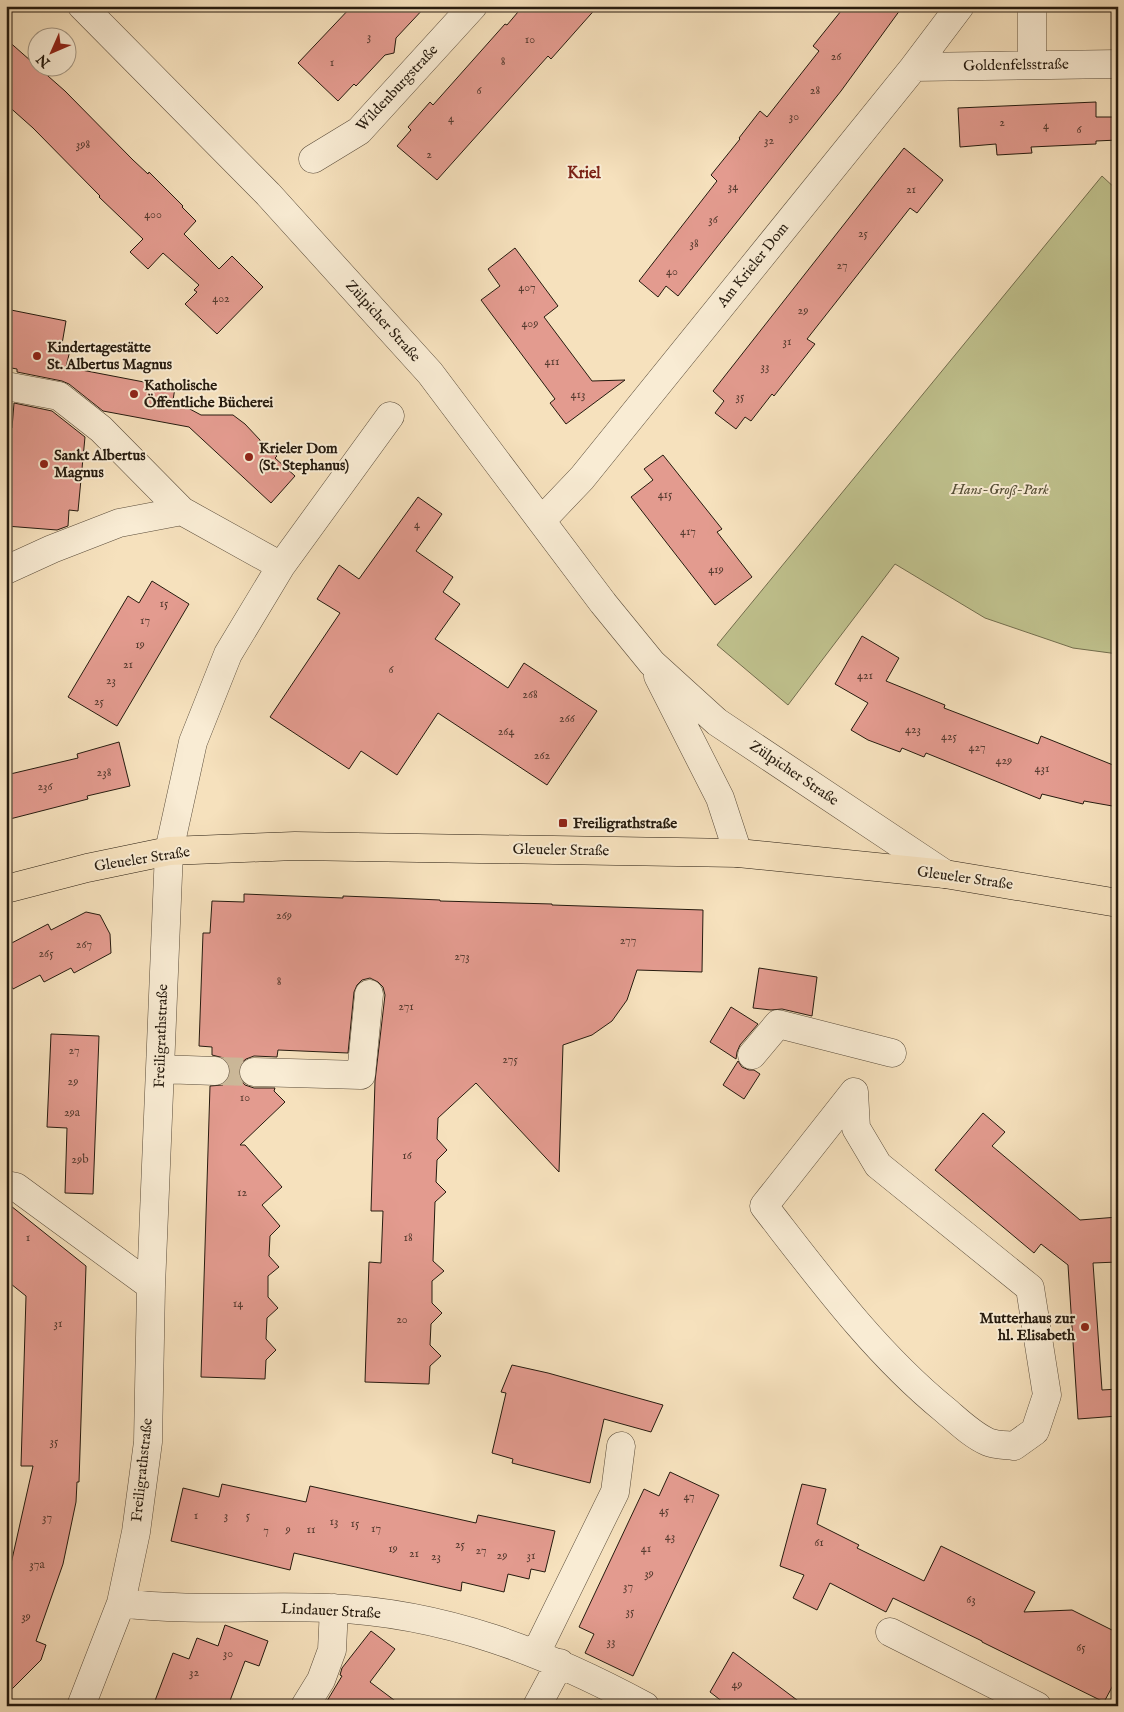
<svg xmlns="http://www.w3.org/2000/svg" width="1124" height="1712" font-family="'IM FELL English',serif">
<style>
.green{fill:#c0c28e;stroke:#736e4e}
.building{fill:#e39b8f;stroke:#261b0f}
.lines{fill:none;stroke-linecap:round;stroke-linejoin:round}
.minor-tunnel{stroke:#ccb99a;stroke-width:28;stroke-dasharray:28 14;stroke-linecap:butt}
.minor-casing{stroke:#5a4c3a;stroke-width:29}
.major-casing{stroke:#261b0f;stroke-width:29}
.minor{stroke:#f9ecd4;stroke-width:28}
.major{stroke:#f6e1bd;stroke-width:28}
.poi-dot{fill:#8f2418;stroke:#f9ecd4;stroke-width:2}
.labels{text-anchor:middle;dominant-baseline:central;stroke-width:4;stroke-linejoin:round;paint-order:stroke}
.number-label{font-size:12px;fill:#553b2f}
.street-label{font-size:15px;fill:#261b0f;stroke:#f9ecd4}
.poi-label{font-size:15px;font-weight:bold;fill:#261b0f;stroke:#f9ecd4;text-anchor:start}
.park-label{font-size:15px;font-style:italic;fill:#544d35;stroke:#f9ecd4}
.neighbourhood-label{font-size:16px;font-weight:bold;fill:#7a1f14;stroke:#f9ecd4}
</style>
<rect width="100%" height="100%" fill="#f6e1bd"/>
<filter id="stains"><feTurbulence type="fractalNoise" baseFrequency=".004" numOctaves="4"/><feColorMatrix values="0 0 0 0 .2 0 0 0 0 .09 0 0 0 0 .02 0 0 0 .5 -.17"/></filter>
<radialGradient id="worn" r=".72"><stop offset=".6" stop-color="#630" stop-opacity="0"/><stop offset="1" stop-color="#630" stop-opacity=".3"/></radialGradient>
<path class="green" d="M 1102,176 L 1118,191 L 1118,654 L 1073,648 L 985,618 L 895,564 L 788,705 L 717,645 Z"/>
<path class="building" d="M 352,6 L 426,6 L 396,38 L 394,53 L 385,55 L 356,86 L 354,84 L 338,101 L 298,63 Z
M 523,6 L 598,6 L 551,59 L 548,56 L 437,180 L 397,146 L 411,130 L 408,127 L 430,102 L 433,105 L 505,24 L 507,25 Z
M 845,6 L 903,6 L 841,91 L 678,296 L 666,286 L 658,297 L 639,281 L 717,181 L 711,175 L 740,139 L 739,138 L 760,111 L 767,117 L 819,51 L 813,46 Z
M 6,39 L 65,91 L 133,160 L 148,174 L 149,172 L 183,206 L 182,207 L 196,221 L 184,234 L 219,269 L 232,256 L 263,287 L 217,334 L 185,304 L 197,292 L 194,290 L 199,285 L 163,253 L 148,269 L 130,252 L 143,239 L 99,197 L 100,196 L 33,128 L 6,104 Z
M 1096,102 L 1096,117 L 1118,117 L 1118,140 L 1096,141 L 1096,144 L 1031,147 L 1032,153 L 997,155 L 996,144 L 960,147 L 958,108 Z
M 904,148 L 943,180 L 917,213 L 910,208 L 807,339 L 815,344 L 774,396 L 772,394 L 751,421 L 745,417 L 736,429 L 715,413 L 724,401 L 713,391 Z
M 515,248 L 558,306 L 544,317 L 592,381 L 625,380 L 566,424 L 550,403 L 555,399 L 481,300 L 500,286 L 488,269 Z
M 6,309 L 66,321 L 62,344 L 71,346 L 66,367 L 175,388 L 173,400 L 201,415 L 233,415 L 245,424 L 260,440 L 260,441 L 277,456 L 275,458 L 295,476 L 271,503 L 189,427 L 103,411 L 69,384 L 62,381 L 17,372 L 17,369 L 6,367 Z
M 14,403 L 52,411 L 85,437 L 78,511 L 69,510 L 68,526 L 57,530 L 6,526 L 6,427 L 12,428 Z
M 663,455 L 722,529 L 717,532 L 752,577 L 715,605 L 631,497 L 653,480 L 644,469 Z
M 418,497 L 442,514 L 416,551 L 453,577 L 443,592 L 460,604 L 435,639 L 508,688 L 524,663 L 597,711 L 547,785 L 438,713 L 397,775 L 361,751 L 349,769 L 270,717 L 340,613 L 317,599 L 339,565 L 359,579 Z
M 152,581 L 189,604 L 117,726 L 68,697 L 128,596 L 139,603 Z
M 862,636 L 899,658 L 886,681 L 945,705 L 944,708 L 1038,744 L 1041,736 L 1118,767 L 1118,807 L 1084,801 L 1083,804 L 1042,794 L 1040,799 L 926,753 L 924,757 L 902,748 L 900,752 L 868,740 L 851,730 L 868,703 L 835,684 Z
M 119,742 L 130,786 L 87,796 L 88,799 L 6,820 L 6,775 L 78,758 L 77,754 Z
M 244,894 L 343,898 L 343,896 L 394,898 L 440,900 L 440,901 L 552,904 L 552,905 L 703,910 L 702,972 L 637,970 L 627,1000 L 612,1021 L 592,1035 L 563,1045 L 559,1172 L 476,1083 L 438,1118 L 437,1139 L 447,1150 L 437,1160 L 436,1182 L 446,1192 L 435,1202 L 433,1261 L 444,1271 L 432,1281 L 432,1303 L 442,1313 L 431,1324 L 430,1345 L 441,1356 L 430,1366 L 429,1384 L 365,1382 L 369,1262 L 381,1263 L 383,1211 L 371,1211 L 375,1081 L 385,995 L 383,987 L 378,982 L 370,978 L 362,980 L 357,985 L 354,992 L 348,1053 L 278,1050 L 277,1057 L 254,1056 L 246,1059 L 240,1064 L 238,1071 L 240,1079 L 245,1085 L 254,1088 L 275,1088 L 274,1091 L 285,1102 L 240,1145 L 245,1145 L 282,1187 L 262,1205 L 280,1226 L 270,1236 L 269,1256 L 279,1267 L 268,1276 L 268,1297 L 278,1308 L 267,1318 L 266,1339 L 276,1350 L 266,1360 L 265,1379 L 201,1377 L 210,1086 L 223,1085 L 228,1079 L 231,1071 L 229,1063 L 224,1058 L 212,1055 L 212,1047 L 199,1046 L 203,933 L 210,933 L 212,901 L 244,902 Z
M 86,912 L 100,915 L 110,934 L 111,953 L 74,973 L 71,968 L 44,982 L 40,975 L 13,989 L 6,976 L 6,946 L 48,924 L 51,930 Z
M 759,968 L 817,977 L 812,1016 L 782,1009 L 771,1010 L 753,1008 Z
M 731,1007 L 758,1024 L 740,1045 L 737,1052 L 736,1059 L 710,1042 Z
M 51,1034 L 99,1036 L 93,1194 L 65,1193 L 67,1128 L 47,1127 Z
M 738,1061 L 742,1067 L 749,1070 L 754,1070 L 760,1074 L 744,1099 L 723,1085 Z
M 983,1113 L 1005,1132 L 992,1146 L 1080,1220 L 1118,1217 L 1118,1262 L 1093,1263 L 1102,1390 L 1118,1389 L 1118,1416 L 1078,1419 L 1068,1265 L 1041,1244 L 1034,1253 L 935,1170 Z
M 6,1202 L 86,1266 L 79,1482 L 77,1482 L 76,1502 L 63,1564 L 36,1641 L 46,1645 L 41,1660 L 6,1695 L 6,1586 L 33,1466 L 21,1466 L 26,1296 L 6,1280 Z
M 512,1365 L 548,1373 L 663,1405 L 651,1432 L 604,1419 L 590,1483 L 512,1463 L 513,1459 L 492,1453 L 506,1393 L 501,1392 Z
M 670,1472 L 719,1495 L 633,1676 L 585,1653 L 594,1634 L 579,1627 L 644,1489 L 659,1496 Z
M 222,1484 L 306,1502 L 310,1486 L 476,1523 L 478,1515 L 555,1531 L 545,1572 L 531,1569 L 529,1579 L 508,1574 L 504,1592 L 462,1582 L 461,1591 L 294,1553 L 290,1570 L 171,1541 L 183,1488 L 219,1497 Z
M 802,1484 L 826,1489 L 817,1524 L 859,1545 L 857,1548 L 924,1581 L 941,1546 L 1035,1592 L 1024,1612 L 1072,1610 L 1118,1633 L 1118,1676 L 1104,1702 L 982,1642 L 982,1641 L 893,1598 L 886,1612 L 830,1583 L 817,1610 L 793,1598 L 804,1575 L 780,1566 Z
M 225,1625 L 268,1641 L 259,1666 L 245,1661 L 228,1706 L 153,1706 L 173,1653 L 189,1659 L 197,1638 L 218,1646 Z
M 371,1631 L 395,1649 L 370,1682 L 402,1706 L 324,1706 L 342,1676 L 340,1675 L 342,1668 Z
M 733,1652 L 805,1706 L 728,1706 L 710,1692 Z"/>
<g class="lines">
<path class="minor-tunnel" d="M 215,1071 L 254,1072"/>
<defs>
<path id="minor" d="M 82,6 L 268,194 L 430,373 L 603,603 L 652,663 L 717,722 L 945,874
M 1032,6 L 1032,65
M 914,67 L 1118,64
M 313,159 L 359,131 L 473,6
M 6,386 L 59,396 L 101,429 L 182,511 L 281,566
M 542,520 L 582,478 L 914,67 L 960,6
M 6,570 L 52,549 L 119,523 L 182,511
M 658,676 L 720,798 L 738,853
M 752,1055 L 778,1024 L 892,1053
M 160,1069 L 215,1071
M 254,1072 L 361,1075 L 369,994
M 854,1092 L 856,1128 L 878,1165 L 1030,1288 L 1047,1395 L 1035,1431 L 1014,1446 C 1006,1445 995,1445 988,1442 C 972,1435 958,1421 945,1410 C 874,1352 820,1278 764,1206 Z
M 6,1185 L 16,1187 L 151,1286
M 121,1603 C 190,1612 260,1605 329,1608 C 445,1613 545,1652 645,1706
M 890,1632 L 1037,1706
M 536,1653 L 615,1492 L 621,1446
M 81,1706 L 121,1603 L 136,1532 L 148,1442 L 151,1286 L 169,851 L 193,742 L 228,654 L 281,566 L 390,416
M 305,1706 L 321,1680 L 332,1650 L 334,1608
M 537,1706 L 560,1663"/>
<path id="major" d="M 6,889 L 87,868 L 169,851 L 295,846 L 738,853 L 945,874 L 1118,903"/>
</defs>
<use href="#minor" class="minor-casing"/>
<use href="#major" class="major-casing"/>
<use href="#minor" class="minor"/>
<use href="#major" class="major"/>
</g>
<g class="poi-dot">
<circle cx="37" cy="356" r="5"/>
<circle cx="134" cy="394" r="5"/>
<circle cx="249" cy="457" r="5"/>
<circle cx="44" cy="464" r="5"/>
<rect x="558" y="818" width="10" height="10" rx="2.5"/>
<circle cx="1085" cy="1327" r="5"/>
</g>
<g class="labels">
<g class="number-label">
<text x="369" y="36">3</text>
<text x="530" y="39">10</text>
<text x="836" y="56">26</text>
<text x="503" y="61">8</text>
<text x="332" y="62">1</text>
<text x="479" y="90">6</text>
<text x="815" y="90">28</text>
<text x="794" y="116">30</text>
<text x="451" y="118">4</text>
<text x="1002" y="122">2</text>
<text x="1046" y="125">4</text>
<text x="1079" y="129">6</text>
<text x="769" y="140">32</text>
<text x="83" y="144">398</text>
<text x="429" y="154">2</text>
<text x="733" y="186">34</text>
<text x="911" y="189">21</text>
<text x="153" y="214">400</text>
<text x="713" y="219">36</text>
<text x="863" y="233">25</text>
<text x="694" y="243">38</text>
<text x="842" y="265">27</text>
<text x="672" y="271">40</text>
<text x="527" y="287">407</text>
<text x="221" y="298">402</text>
<text x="803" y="310">29</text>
<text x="530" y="323">409</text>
<text x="787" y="341">31</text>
<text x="552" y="361">411</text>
<text x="765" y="366">33</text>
<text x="578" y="394">413</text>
<text x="740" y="396">35</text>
<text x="665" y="494">415</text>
<text x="417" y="524">4</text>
<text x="688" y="531">417</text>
<text x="716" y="569">419</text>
<text x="164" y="603">15</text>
<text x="145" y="620">17</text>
<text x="140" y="644">19</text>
<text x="128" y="664">21</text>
<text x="391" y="669">6</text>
<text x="865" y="675">421</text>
<text x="111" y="680">23</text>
<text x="530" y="694">268</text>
<text x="99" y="701">25</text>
<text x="567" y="718">266</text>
<text x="913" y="729">423</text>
<text x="506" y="731">264</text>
<text x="949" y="736">425</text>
<text x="977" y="747">427</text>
<text x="542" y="755">262</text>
<text x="1004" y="760">429</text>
<text x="1042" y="768">431</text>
<text x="104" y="772">238</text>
<text x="45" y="786">236</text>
<text x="284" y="915">269</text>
<text x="628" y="940">277</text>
<text x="84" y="944">267</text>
<text x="46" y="953">265</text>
<text x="462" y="956">273</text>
<text x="279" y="981">8</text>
<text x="406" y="1006">271</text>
<text x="74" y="1050">27</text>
<text x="510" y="1059">275</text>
<text x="73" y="1081">29</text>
<text x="245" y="1097">10</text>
<text x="72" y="1112">29a</text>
<text x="407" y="1155">16</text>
<text x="80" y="1159">29b</text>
<text x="242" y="1192">12</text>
<text x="28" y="1237">1</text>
<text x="408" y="1237">18</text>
<text x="238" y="1303">14</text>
<text x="402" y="1319">20</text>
<text x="58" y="1323">31</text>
<text x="54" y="1441">35</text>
<text x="689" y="1496">47</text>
<text x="664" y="1510">45</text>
<text x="196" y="1515">1</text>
<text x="226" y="1515">3</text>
<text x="248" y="1515">5</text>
<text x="47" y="1517">37</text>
<text x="334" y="1521">13</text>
<text x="355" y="1523">15</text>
<text x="376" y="1528">17</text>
<text x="288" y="1529">9</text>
<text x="311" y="1529">11</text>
<text x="266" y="1530">7</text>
<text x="670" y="1536">43</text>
<text x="819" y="1542">61</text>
<text x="460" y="1544">25</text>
<text x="393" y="1548">19</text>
<text x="646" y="1548">41</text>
<text x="481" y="1550">27</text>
<text x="414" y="1553">21</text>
<text x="502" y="1555">29</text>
<text x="531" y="1555">31</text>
<text x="436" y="1556">23</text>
<text x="37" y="1564">37a</text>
<text x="649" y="1573">39</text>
<text x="628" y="1586">37</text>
<text x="971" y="1599">63</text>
<text x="630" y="1611">35</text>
<text x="26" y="1616">39</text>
<text x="611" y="1641">33</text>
<text x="1081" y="1647">65</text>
<text x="228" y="1653">30</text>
<text x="194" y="1672">32</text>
<text x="737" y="1684">49</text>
</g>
<g class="street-label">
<text transform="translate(1016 65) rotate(-1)">Goldenfelsstraße</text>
<text transform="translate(397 88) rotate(-47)">Wildenburgstraße</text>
<text transform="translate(753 265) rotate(-51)">Am Krieler Dom</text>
<text transform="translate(383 321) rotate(48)">Zülpicher Straße</text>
<text transform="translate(794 773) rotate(34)">Zülpicher Straße</text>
<text transform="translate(561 850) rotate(1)">Gleueler Straße</text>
<text transform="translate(142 859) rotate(-9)">Gleueler Straße</text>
<text transform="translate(965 878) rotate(8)">Gleueler Straße</text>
<text transform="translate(161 1036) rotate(-88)">Freiligrathstraße</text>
<text transform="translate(142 1470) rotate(-84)">Freiligrathstraße</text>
<text transform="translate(331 1611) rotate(3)">Lindauer Straße</text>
</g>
<g class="poi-label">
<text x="47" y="347">Kindertagestätte<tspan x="47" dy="17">St. Albertus Magnus</tspan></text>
<text x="144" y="385">Katholische<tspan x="144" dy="17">Öffentliche Bücherei</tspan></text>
<text x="259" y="448">Krieler Dom<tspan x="259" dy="17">(St. Stephanus)</tspan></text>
<text x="54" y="455">Sankt Albertus<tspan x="54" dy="17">Magnus</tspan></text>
<text x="573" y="823">Freiligrathstraße</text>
<text x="1075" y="1318" text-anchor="end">Mutterhaus zur<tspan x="1075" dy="17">hl. Elisabeth</tspan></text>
</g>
<g class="park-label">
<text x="1000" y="489">Hans-Groß-Park</text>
</g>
<g class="neighbourhood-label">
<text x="584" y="174">Kriel</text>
</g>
</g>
<rect width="1124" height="1712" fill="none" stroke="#f6e1bd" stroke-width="25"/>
<rect x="8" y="8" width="1109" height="1697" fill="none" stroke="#261b0f" stroke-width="2.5"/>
<rect x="12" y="12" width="1099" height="1687" fill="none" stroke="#261b0f"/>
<g transform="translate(52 52) rotate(225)"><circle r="24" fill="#f9ecd4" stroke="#a59885"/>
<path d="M0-4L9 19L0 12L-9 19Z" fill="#8f2418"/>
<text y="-8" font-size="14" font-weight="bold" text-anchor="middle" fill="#261b0f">N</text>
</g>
<rect width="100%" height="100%" filter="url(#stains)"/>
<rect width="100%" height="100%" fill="url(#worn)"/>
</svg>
